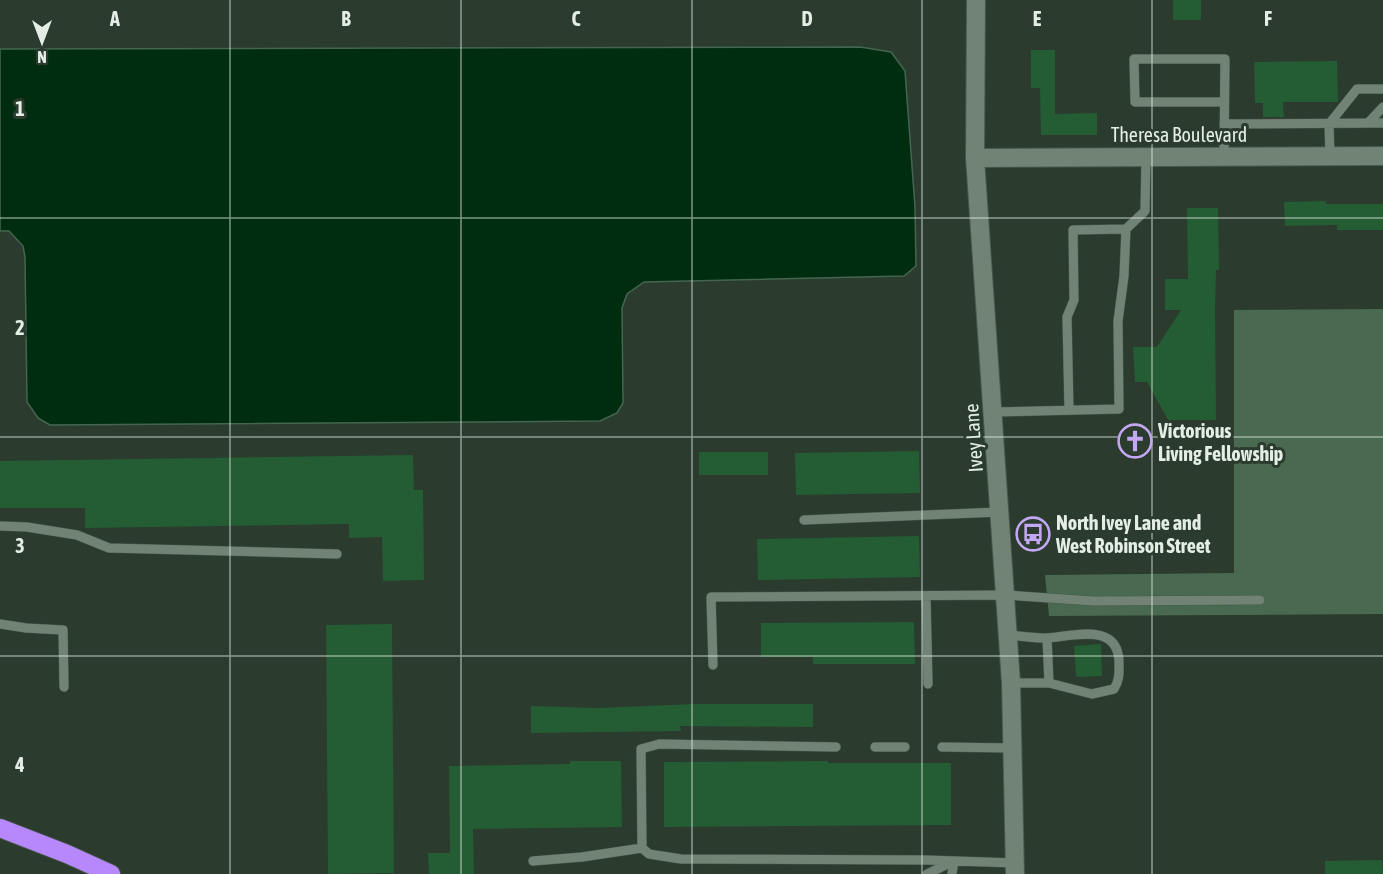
<svg xmlns="http://www.w3.org/2000/svg" width="1383" height="874" font-family="'Asap Condensed',sans-serif">
<style>
.green{fill:#496a50}
.water{fill:#002c10;stroke:#446650;stroke-width:1.5}
.building{fill:#245c34}
.lines{fill:none;stroke-linecap:round;stroke-linejoin:round}
.lane-casing{stroke:#49574c;stroke-width:10}
.street-casing{stroke:#49574c;stroke-width:20}
.secondary-casing{stroke:#49574c;stroke-width:20}
.highway-casing{stroke:#49574c;stroke-width:20}
.lane{stroke:#718374;stroke-width:9}
.street{stroke:#718374;stroke-width:18}
.secondary{stroke:#718374;stroke-width:18}
.highway{stroke:#b688fc;stroke-width:18}
.grid{fill:none;stroke:#e4eee6;stroke-width:1.5;stroke-opacity:0.55}
.labels{text-anchor:middle;dominant-baseline:central;stroke-width:6;stroke-linejoin:round;paint-order:stroke}
.street-label{font-size:20px;fill:#e4eee6;stroke:#2b3b2e}
.poi-label{font-size:20px;font-weight:bold;fill:#e4eee6;stroke:#2b3b2e;text-anchor:start}
.grid-label{font-size:20px;text-anchor:middle;font-weight:bold;fill:#e4eee6;stroke:#2b3b2e;stroke-width:6;stroke-linejoin:round;paint-order:stroke}
</style>
<rect width="100%" height="100%" fill="#2b3b2e"/>
<path class="green" d="M 1383,309 L 1383,614 L 1049,616 L 1045,575 L 1234,573 L 1234,310 Z"/>
<path class="water" d="M 860,47 L 891,52 L 905,71 L 915,207 L 916,266 L 904,276 L 644,282 L 627,294 L 622,308 L 623,403 L 617,413 L 600,421 L 50,425 L 38,418 L 27,402 L 25,257 L 23,246 L 9,231 L 0,231 L 0,49 Z"/>
<path class="building" d="M 1173,0 L 1201,0 L 1201,20 L 1173,20 Z
M 1031,50 L 1055,50 L 1055,114 L 1097,113 L 1097,135 L 1041,135 L 1040,88 L 1031,88 Z
M 1337,61 L 1338,102 L 1283,102 L 1284,117 L 1263,117 L 1263,103 L 1255,103 L 1254,62 Z
M 1326,201 L 1326,204 L 1383,204 L 1383,230 L 1337,230 L 1337,225 L 1285,226 L 1284,202 Z
M 1187,208 L 1218,208 L 1219,270 L 1216,270 L 1215,310 L 1216,420 L 1168,420 L 1147,382 L 1135,382 L 1133,347 L 1157,347 L 1181,310 L 1165,310 L 1165,279 L 1188,279 Z
M 919,451 L 920,493 L 796,495 L 795,453 Z
M 699,452 L 768,452 L 768,475 L 699,475 Z
M 413,455 L 414,490 L 423,490 L 424,580 L 383,581 L 382,537 L 349,538 L 349,524 L 85,528 L 85,508 L 0,508 L 0,461 Z
M 919,536 L 920,577 L 758,580 L 757,539 Z
M 914,622 L 915,664 L 813,664 L 813,657 L 761,657 L 761,623 Z
M 392,624 L 394,873 L 328,874 L 326,625 Z
M 1101,644 L 1102,676 L 1076,677 L 1074,646 Z
M 695,704 L 813,704 L 813,727 L 680,726 L 681,731 L 531,733 L 531,706 L 598,708 Z
M 570,761 L 621,761 L 622,827 L 473,829 L 474,874 L 429,874 L 428,853 L 450,853 L 449,766 L 570,764 Z
M 828,761 L 828,763 L 951,763 L 951,825 L 664,827 L 664,762 Z
M 1382,860 L 1383,874 L 1325,874 L 1325,861 Z"/>
<g class="lines">
<defs>
<path id="lane" d="M 1368,123 L 1383,107
M 1224,124 L 1383,123
M 1330,156 L 1329,124 L 1357,89 L 1383,89
M 1224,157 L 1225,59 L 1134,59 L 1135,102 L 1224,102
M 1069,410 L 1067,317 L 1074,300 L 1073,230 L 1126,229
M 993,412 L 1119,409 L 1118,321 L 1124,276 L 1126,229 L 1145,211 L 1146,157
M 804,520 L 1000,512
M 0,526 L 27,527 L 77,535 L 109,548 L 337,554
M 926,596 L 928,684
M 0,624 L 26,628 L 63,630 L 64,687
M 1009,635 C 1021,636 1034,638 1046,638 C 1071,637 1118,621 1119,662 C 1119,673 1120,679 1114,689 L 1092,694 L 1049,683 L 1011,683
M 1047,638 L 1049,683
M 713,665 L 711,597 L 1006,595 L 1093,601 L 1260,600
M 836,747 L 659,744 L 641,749 L 642,848 L 649,854 L 681,859 L 926,860 L 1015,863
M 875,747 L 905,747
M 942,747 L 1013,748
M 533,861 L 582,857 L 642,848
M 927,874 L 952,862
M 952,874 L 954,861"/>
<path id="street" d="M 975,158 L 1383,156"/>
<path id="secondary" d="M 976,0 L 975,158 L 1011,683 L 1015,874"/>
<path id="highway" d="M 0,828 L 67,854 L 111,874"/>
</defs>
<use href="#lane" class="lane-casing"/>
<use href="#street" class="street-casing"/>
<use href="#secondary" class="secondary-casing"/>
<use href="#highway" class="highway-casing"/>
<use href="#lane" class="lane"/>
<use href="#street" class="street"/>
<use href="#secondary" class="secondary"/>
<use href="#highway" class="highway"/>
</g>
<path class="grid" d="M 230,0 L 230,874M 461,0 L 461,874M 692,0 L 692,874M 922,0 L 922,874M 1152,0 L 1152,874M 0,218 L 1383,218M 0,437 L 1383,437M 0,656 L 1383,656"/>
<defs>
<symbol id="church-ring" viewBox="-11 -11 22 22"><circle r="9.5" fill="#2b3b2e" stroke="#c3a7f2" stroke-width="1.5"/><path d="M-1.2-6h2.4v3.5h3.3v2.4h-3.3V6h-2.4V-.1h-3.3v-2.4h3.3Z" fill="#c3a7f2"/></symbol>
<symbol id="bus-ring" viewBox="-11 -11 22 22"><circle r="9.5" fill="#2b3b2e" stroke="#c3a7f2" stroke-width="1.5"/><path d="M-5-6H5V4H4V6H2V4H-2V6H-4V4H-5ZM-3.5-4V0h7V-4ZM-3.5 1.2v1.5H-2V1.2ZM2 1.2v1.5H3.5V1.2Z" fill="#c3a7f2"/></symbol>
</defs>
<g fill-rule="evenodd">
<use href="#church-ring" x="1116" y="422" width="38" height="38"/>
<use href="#bus-ring" x="1014" y="515" width="38" height="38"/>
</g>
<g class="labels">
<g class="street-label">
<text x="1179" y="134">Theresa Boulevard</text>
<text transform="translate(973 438) rotate(-94)">Ivey Lane</text>
</g>
<g class="poi-label">
<text x="1158" y="430">Victorious<tspan x="1158" dy="23">Living Fellowship</tspan></text>
<text x="1056" y="522">North Ivey Lane and<tspan x="1056" dy="23">West Robinson Street</tspan></text>
</g>
</g>
<g class="grid-label">
<text x="115" y="26">A</text>
<text x="346" y="26">B</text>
<text x="576" y="26">C</text>
<text x="807" y="26">D</text>
<text x="1037" y="26">E</text>
<text x="1268" y="26">F</text>
<text x="20" y="116">1</text>
<text x="20" y="335">2</text>
<text x="20" y="553">3</text>
<text x="20" y="772">4</text>
</g>
<g transform="translate(42 42) rotate(180)" stroke="#2b3b2e" stroke-width="4.5" paint-order="stroke">
<path d="M0-4.5L10 22L0 15L-10 22Z" fill="#e4eee6"/>
<text y="-9" font-size="16" font-weight="bold" text-anchor="middle" fill="#e4eee6">N</text>
</g>
</svg>
